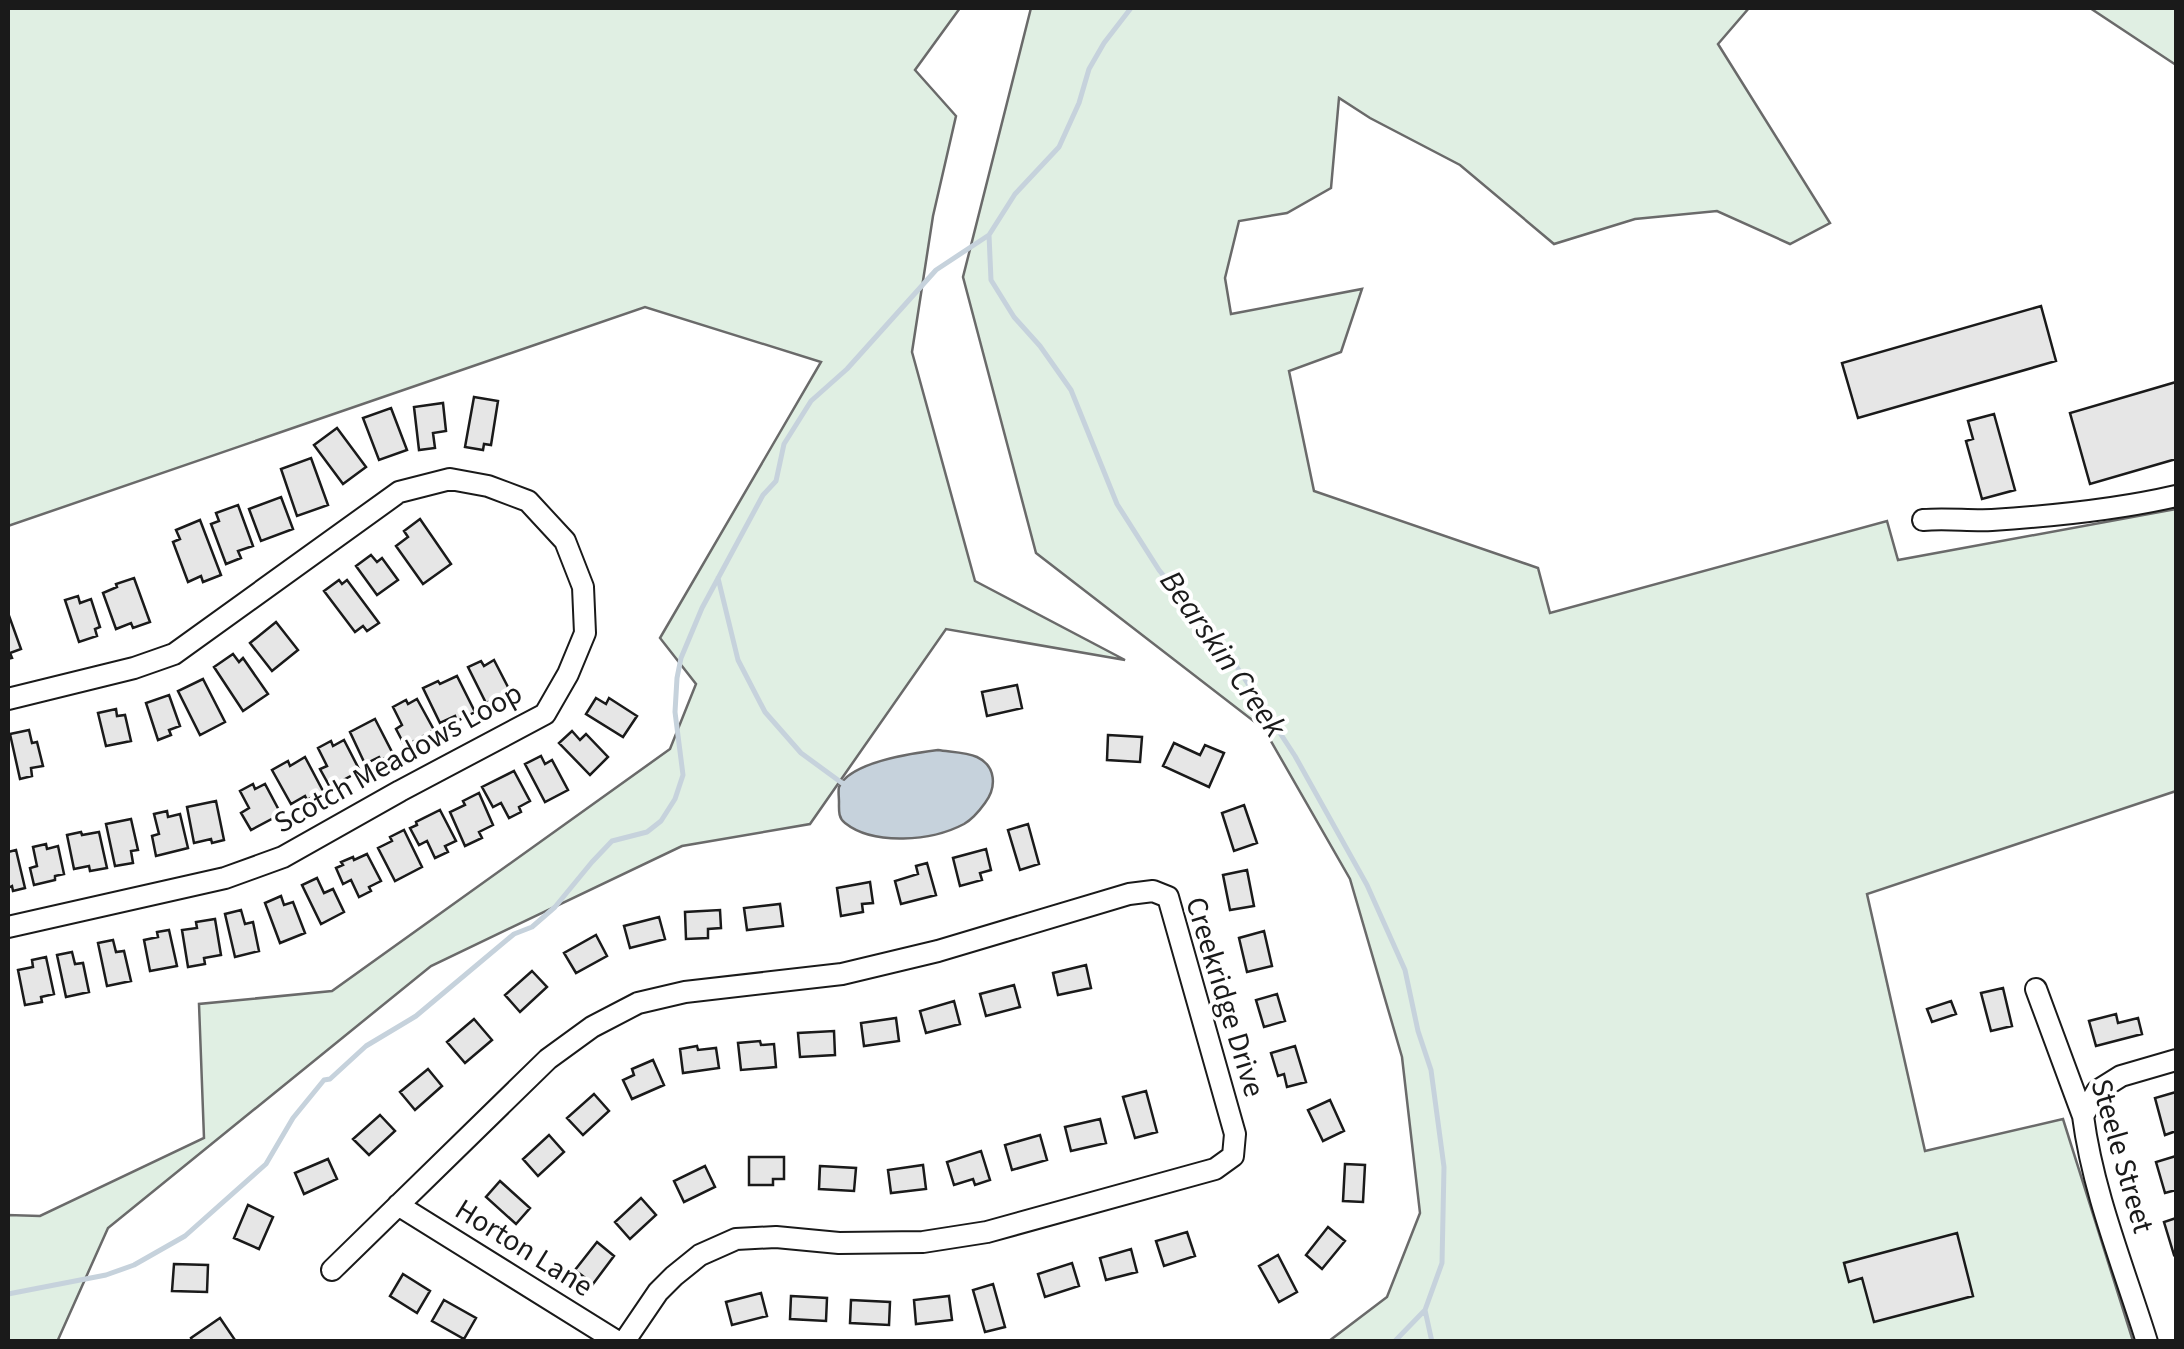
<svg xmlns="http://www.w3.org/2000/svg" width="2184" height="1349" font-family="'Source Sans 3',sans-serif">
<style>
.green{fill:#e0efe3;stroke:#6a6a6a;stroke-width:2.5}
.water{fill:#c6d2dc;stroke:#6a6a6a;stroke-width:2.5}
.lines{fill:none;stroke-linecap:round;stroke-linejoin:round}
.stream{stroke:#c6d2dc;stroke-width:5}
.building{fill:#e6e6e6;stroke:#1a1a1a;stroke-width:2.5}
.minor-casing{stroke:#1a1a1a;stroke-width:24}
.minor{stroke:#fff;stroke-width:20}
.labels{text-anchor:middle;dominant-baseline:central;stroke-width:8;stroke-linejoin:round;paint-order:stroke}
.street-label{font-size:30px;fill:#1a1a1a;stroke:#fff}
.water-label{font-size:32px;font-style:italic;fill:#1a1a1a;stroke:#fff}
</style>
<rect width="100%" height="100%" fill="#fff"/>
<path class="green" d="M 8,8 L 960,8 L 915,70 L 956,116 L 933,216 L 912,352 L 975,581 L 1125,660 L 946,629 L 810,824 L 682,846 L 431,966 L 108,1228 L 57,1342 L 8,1341 L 8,1215 L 40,1216 L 204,1138 L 199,1004 L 332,991 L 670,749 L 696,684 L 660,638 L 821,362 L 645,307 L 8,526 Z
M 1031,8 L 1749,8 L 1718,44 L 1830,223 L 1790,244 L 1717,211 L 1635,219 L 1554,244 L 1460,165 L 1370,118 L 1339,98 L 1331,188 L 1287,213 L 1239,221 L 1225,278 L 1231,314 L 1362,289 L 1341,352 L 1289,371 L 1314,491 L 1538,568 L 1550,613 L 1887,521 L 1898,560 L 2176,509 L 2176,791 L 1867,894 L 1925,1151 L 2063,1119 L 2133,1341 L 1329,1341 L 1387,1297 L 1420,1213 L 1402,1057 L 1350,879 L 1264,729 L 1036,553 L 963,277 Z
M 2090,8 L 2176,8 L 2176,65 Z"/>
<path class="water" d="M 938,750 C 950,752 966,752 977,757 C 996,766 997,787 985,803 C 980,810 971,820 964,824 C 932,841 874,846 845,823 C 838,818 839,810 839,802 C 839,797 838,791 839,787 C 850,762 914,753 938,750 Z"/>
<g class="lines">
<path class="stream" d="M 1131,8 L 1104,43 L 1089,69 L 1079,103 L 1059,147 L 1015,194 L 989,235 L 991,280 L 1014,317 L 1040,346 L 1071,390 L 1117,504 L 1159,570 L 1233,661 L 1295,756 L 1367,885 L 1405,970 L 1418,1031 L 1431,1070 L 1444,1167 L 1442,1263 L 1425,1310 L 1394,1342
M 718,578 L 738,660 L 765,712 L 801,753 L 842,783 L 847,784
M 8,1294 L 106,1275 L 134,1265 L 185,1236 L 266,1164 L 293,1118 L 324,1080 L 330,1079 L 366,1046 L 416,1016 L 514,934 L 532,927 L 555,907 L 592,862 L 612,841 L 647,832 L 661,821 L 675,799 L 683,775 L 675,712 L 677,678 L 681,658 L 702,608 L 763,495 L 776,481 L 784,444 L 811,401 L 847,369 L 936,270 L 989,235
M 1425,1310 L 1432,1342"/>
</g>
<path class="building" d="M 2041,306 L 2056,361 L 1858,418 L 1842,363 Z
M 2176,382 L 2176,459 L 2090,484 L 2070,413 Z
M 474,397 L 498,401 L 491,445 L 484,444 L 483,450 L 465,447 Z
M 443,403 L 446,431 L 433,433 L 435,448 L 419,450 L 414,407 Z
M 391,408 L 407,450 L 379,460 L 363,418 Z
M 1994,414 L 2015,490 L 1982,499 L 1966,441 L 1973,439 L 1968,421 Z
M 337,428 L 366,467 L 343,484 L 314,445 Z
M 311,458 L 328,505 L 297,516 L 281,469 Z
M 281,497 L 293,529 L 261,541 L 249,509 Z
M 238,505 L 253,546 L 238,551 L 241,558 L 226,564 L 211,524 L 219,521 L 216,513 Z
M 420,519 L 451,564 L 423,584 L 396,546 L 408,537 L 404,531 Z
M 200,520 L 221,575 L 203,582 L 201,576 L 188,582 L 173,542 L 180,539 L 176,530 Z
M 371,555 L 377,562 L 382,558 L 398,580 L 377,595 L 356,566 Z
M 134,578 L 150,622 L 133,628 L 131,623 L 116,629 L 103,593 L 117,587 L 116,584 Z
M 339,580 L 342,584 L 347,580 L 379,623 L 367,631 L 363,626 L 355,632 L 324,591 Z
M 78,596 L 80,603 L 91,599 L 100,627 L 95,629 L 97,636 L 79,642 L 65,600 Z
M 8,613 L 21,649 L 10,653 L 12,658 L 8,659 Z
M 276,622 L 298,650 L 272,671 L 250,643 Z
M 233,654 L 239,662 L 243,658 L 268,694 L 243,711 L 214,667 Z
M 494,660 L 510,691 L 486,703 L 468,667 L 481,661 L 484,666 Z
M 457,676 L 475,712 L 457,721 L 455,716 L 440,723 L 423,688 L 438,681 L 440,684 Z
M 203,679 L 225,722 L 200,735 L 178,691 Z
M 1017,685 L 1022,708 L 987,716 L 982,692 Z
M 169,695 L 180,726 L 169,730 L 171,735 L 158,740 L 146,703 Z
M 596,698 L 606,704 L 609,698 L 637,716 L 623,737 L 586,714 Z
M 417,699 L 434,730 L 405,746 L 396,729 L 402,725 L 393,707 L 406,700 L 408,704 Z
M 116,709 L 117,716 L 125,715 L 131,741 L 106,746 L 98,713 Z
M 375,719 L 393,754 L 381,760 L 379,757 L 365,764 L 350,732 Z
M 29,730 L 32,743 L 37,742 L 43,766 L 31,768 L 32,776 L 20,779 L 10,734 Z
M 572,731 L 580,740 L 586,734 L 608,757 L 590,775 L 559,743 Z
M 1108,735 L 1142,737 L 1140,762 L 1107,760 Z
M 344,740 L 360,771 L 330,787 L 320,769 L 327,766 L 318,748 L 331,741 L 333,746 Z
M 1174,743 L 1200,755 L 1205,745 L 1224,753 L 1209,787 L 1163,766 Z
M 541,756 L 545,764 L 552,760 L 568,790 L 545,802 L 525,764 Z
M 305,757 L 323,791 L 307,800 L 305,796 L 291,804 L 272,770 L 288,761 L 290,766 Z
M 514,771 L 530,801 L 519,807 L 521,812 L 509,818 L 501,803 L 493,807 L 482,787 Z
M 253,784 L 255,789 L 265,784 L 281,814 L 251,830 L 241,813 L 249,808 L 240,791 Z
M 479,793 L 493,825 L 479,832 L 482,838 L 465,846 L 450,812 L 465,805 L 463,801 Z
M 216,801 L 224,840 L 212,843 L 211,839 L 194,843 L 187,807 Z
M 1244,805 L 1257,843 L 1234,851 L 1222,813 Z
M 440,810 L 456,841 L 445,846 L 448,852 L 435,858 L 427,841 L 419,845 L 410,828 L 417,825 L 416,822 Z
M 167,811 L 168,817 L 180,814 L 188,848 L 156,856 L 152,836 L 159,834 L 154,814 Z
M 131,819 L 138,850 L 131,851 L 133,863 L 115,866 L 106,824 Z
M 1028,824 L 1039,864 L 1020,870 L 1008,830 Z
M 404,830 L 422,867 L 395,881 L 378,848 L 392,841 L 390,837 Z
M 81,832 L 82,835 L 99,832 L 107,868 L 90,871 L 89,866 L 74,869 L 67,835 Z
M 46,844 L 47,849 L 58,846 L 64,874 L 55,876 L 55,880 L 34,885 L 30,868 L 37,866 L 33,847 Z
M 986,849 L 991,870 L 980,873 L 982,880 L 960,886 L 953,858 Z
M 16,850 L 25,888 L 13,891 L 12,886 L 8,888 L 8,852 Z
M 367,854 L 381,881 L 369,887 L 371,891 L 359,897 L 351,880 L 343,884 L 336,868 L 343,865 L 341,862 L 353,857 L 354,860 Z
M 927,863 L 936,895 L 901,904 L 895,881 L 918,874 L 916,866 Z
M 1247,870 L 1254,906 L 1230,910 L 1223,875 Z
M 317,878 L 324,893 L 333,889 L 344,912 L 321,924 L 302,885 Z
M 870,882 L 873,903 L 862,904 L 863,912 L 841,916 L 837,888 Z
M 281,896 L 284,905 L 293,902 L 305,933 L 280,943 L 265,903 Z
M 780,904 L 783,926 L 747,930 L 744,908 Z
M 241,910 L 245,924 L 253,922 L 259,951 L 235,957 L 225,914 Z
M 720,910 L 721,928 L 708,929 L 708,938 L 686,939 L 685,912 Z
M 659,917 L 665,939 L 630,948 L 624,926 Z
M 215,919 L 221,955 L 204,958 L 205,964 L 188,967 L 182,930 L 197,928 L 196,922 Z
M 169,930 L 177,966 L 150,971 L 144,940 L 158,937 L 157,932 Z
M 1264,931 L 1272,966 L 1247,972 L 1239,938 Z
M 596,935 L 607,956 L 576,973 L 564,953 Z
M 113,940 L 116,952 L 124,951 L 131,981 L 107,986 L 98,943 Z
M 72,952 L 75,964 L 83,963 L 89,992 L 66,997 L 57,955 Z
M 46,957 L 54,994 L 41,997 L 42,1002 L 25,1005 L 18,970 L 33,967 L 32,960 Z
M 1086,965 L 1091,988 L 1058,995 L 1053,973 Z
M 532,971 L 547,987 L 520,1012 L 505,995 Z
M 1014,985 L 1020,1007 L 986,1016 L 980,994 Z
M 2003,988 L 2012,1026 L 1991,1031 L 1981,993 Z
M 1277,994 L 1285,1021 L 1264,1027 L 1256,1000 Z
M 954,1001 L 960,1024 L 926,1033 L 920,1011 Z
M 1951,1001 L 1956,1014 L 1932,1022 L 1927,1009 Z
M 2116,1014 L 2118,1023 L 2138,1018 L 2142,1034 L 2096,1046 L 2089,1021 Z
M 896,1018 L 899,1041 L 864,1046 L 861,1023 Z
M 474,1019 L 492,1040 L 465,1063 L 447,1042 Z
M 834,1031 L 835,1055 L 800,1057 L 798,1033 Z
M 760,1041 L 761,1045 L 774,1044 L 776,1067 L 741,1070 L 738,1043 Z
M 697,1046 L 698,1050 L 716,1048 L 719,1068 L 683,1073 L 680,1049 Z
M 1295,1046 L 1306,1082 L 1287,1087 L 1284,1074 L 1278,1076 L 1271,1053 Z
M 653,1060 L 664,1085 L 632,1099 L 623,1080 L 634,1075 L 632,1069 Z
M 428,1069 L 442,1086 L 415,1110 L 400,1092 Z
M 1146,1091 L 1157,1132 L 1135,1138 L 1123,1097 Z
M 2176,1092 L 2176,1131 L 2165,1135 L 2155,1098 Z
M 594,1094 L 609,1111 L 583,1135 L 567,1118 Z
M 1330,1100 L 1344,1131 L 1323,1141 L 1308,1110 Z
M 380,1115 L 395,1131 L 369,1155 L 353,1139 Z
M 1100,1119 L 1106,1143 L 1071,1151 L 1065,1127 Z
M 549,1135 L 564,1152 L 538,1176 L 523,1159 Z
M 1040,1135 L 1047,1160 L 1012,1170 L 1005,1145 Z
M 981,1151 L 990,1180 L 975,1185 L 973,1179 L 954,1185 L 947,1162 Z
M 2176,1156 L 2176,1190 L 2165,1193 L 2156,1162 Z
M 749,1157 L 784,1157 L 784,1179 L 773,1179 L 773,1185 L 749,1185 Z
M 328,1159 L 337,1179 L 304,1194 L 295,1173 Z
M 1345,1164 L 1365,1165 L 1363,1202 L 1343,1201 Z
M 923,1165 L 926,1189 L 891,1193 L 888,1170 Z
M 705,1166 L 715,1187 L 684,1202 L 674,1181 Z
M 820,1166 L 856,1168 L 854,1191 L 819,1189 Z
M 500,1181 L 530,1208 L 516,1224 L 486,1197 Z
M 641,1198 L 656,1215 L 630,1239 L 615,1222 Z
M 248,1205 L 273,1217 L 259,1249 L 234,1238 Z
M 2176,1218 L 2176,1254 L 2174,1255 L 2164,1222 Z
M 1328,1227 L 1345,1241 L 1322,1269 L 1306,1255 Z
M 1187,1232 L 1195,1256 L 1164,1266 L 1156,1241 Z
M 1957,1233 L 1973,1296 L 1874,1322 L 1862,1278 L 1849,1282 L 1844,1263 Z
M 597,1242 L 614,1256 L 593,1284 L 575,1270 Z
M 1131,1249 L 1137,1272 L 1106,1280 L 1100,1258 Z
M 1278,1255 L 1297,1292 L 1279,1302 L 1259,1266 Z
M 1072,1263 L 1079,1286 L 1045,1297 L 1038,1274 Z
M 174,1264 L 208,1265 L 207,1292 L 172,1291 Z
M 403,1274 L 430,1291 L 417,1313 L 390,1296 Z
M 993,1284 L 1005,1327 L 985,1332 L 973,1290 Z
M 761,1293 L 767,1316 L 732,1325 L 726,1302 Z
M 791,1296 L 827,1298 L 826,1321 L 790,1319 Z
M 949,1296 L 952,1320 L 916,1324 L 914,1300 Z
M 444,1300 L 476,1318 L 464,1339 L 432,1321 Z
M 851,1300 L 890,1302 L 889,1325 L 850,1323 Z
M 220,1318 L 235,1340 L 193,1342 L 191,1338 Z"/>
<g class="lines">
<defs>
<path id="minor" d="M 1923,520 C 1946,518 1969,521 1992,520 C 2054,516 2116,510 2176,496
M 8,699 L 134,668 L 174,654 L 399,492 L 450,479 L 488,486 L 528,501 L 565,541 L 583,587 L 585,633 L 568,674 L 545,714 L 400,791 L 283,857 L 225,878 L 8,927
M 2036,989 L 2083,1116 C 2093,1193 2124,1268 2147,1342
M 2083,1116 L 2097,1091 L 2121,1076 L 2176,1060
M 398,1205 L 618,1342
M 332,1270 L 548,1059 L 592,1027 L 638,1003 L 685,992 L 842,974 L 938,951 L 1129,894 L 1153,891 L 1168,897 L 1235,1134 L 1233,1156 L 1215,1169 L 987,1232 L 923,1242 L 839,1243 L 776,1237 L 736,1239 L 700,1255 L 674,1276 L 658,1292 L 624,1342"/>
</defs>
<use href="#minor" class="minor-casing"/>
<use href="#minor" class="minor"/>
</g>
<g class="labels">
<g class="street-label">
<text transform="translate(398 758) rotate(-29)">Scotch Meadows Loop</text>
<text transform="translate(1225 997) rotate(73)">Creekridge Drive</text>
<text transform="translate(2122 1156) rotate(74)">Steele Street</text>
<text transform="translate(524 1248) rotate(32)">Horton Lane</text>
</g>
<g class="water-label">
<text transform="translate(1223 654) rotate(55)">Bearskin Creek</text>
</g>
</g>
<rect width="2184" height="1349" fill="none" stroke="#1a1a1a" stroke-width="20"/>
</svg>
